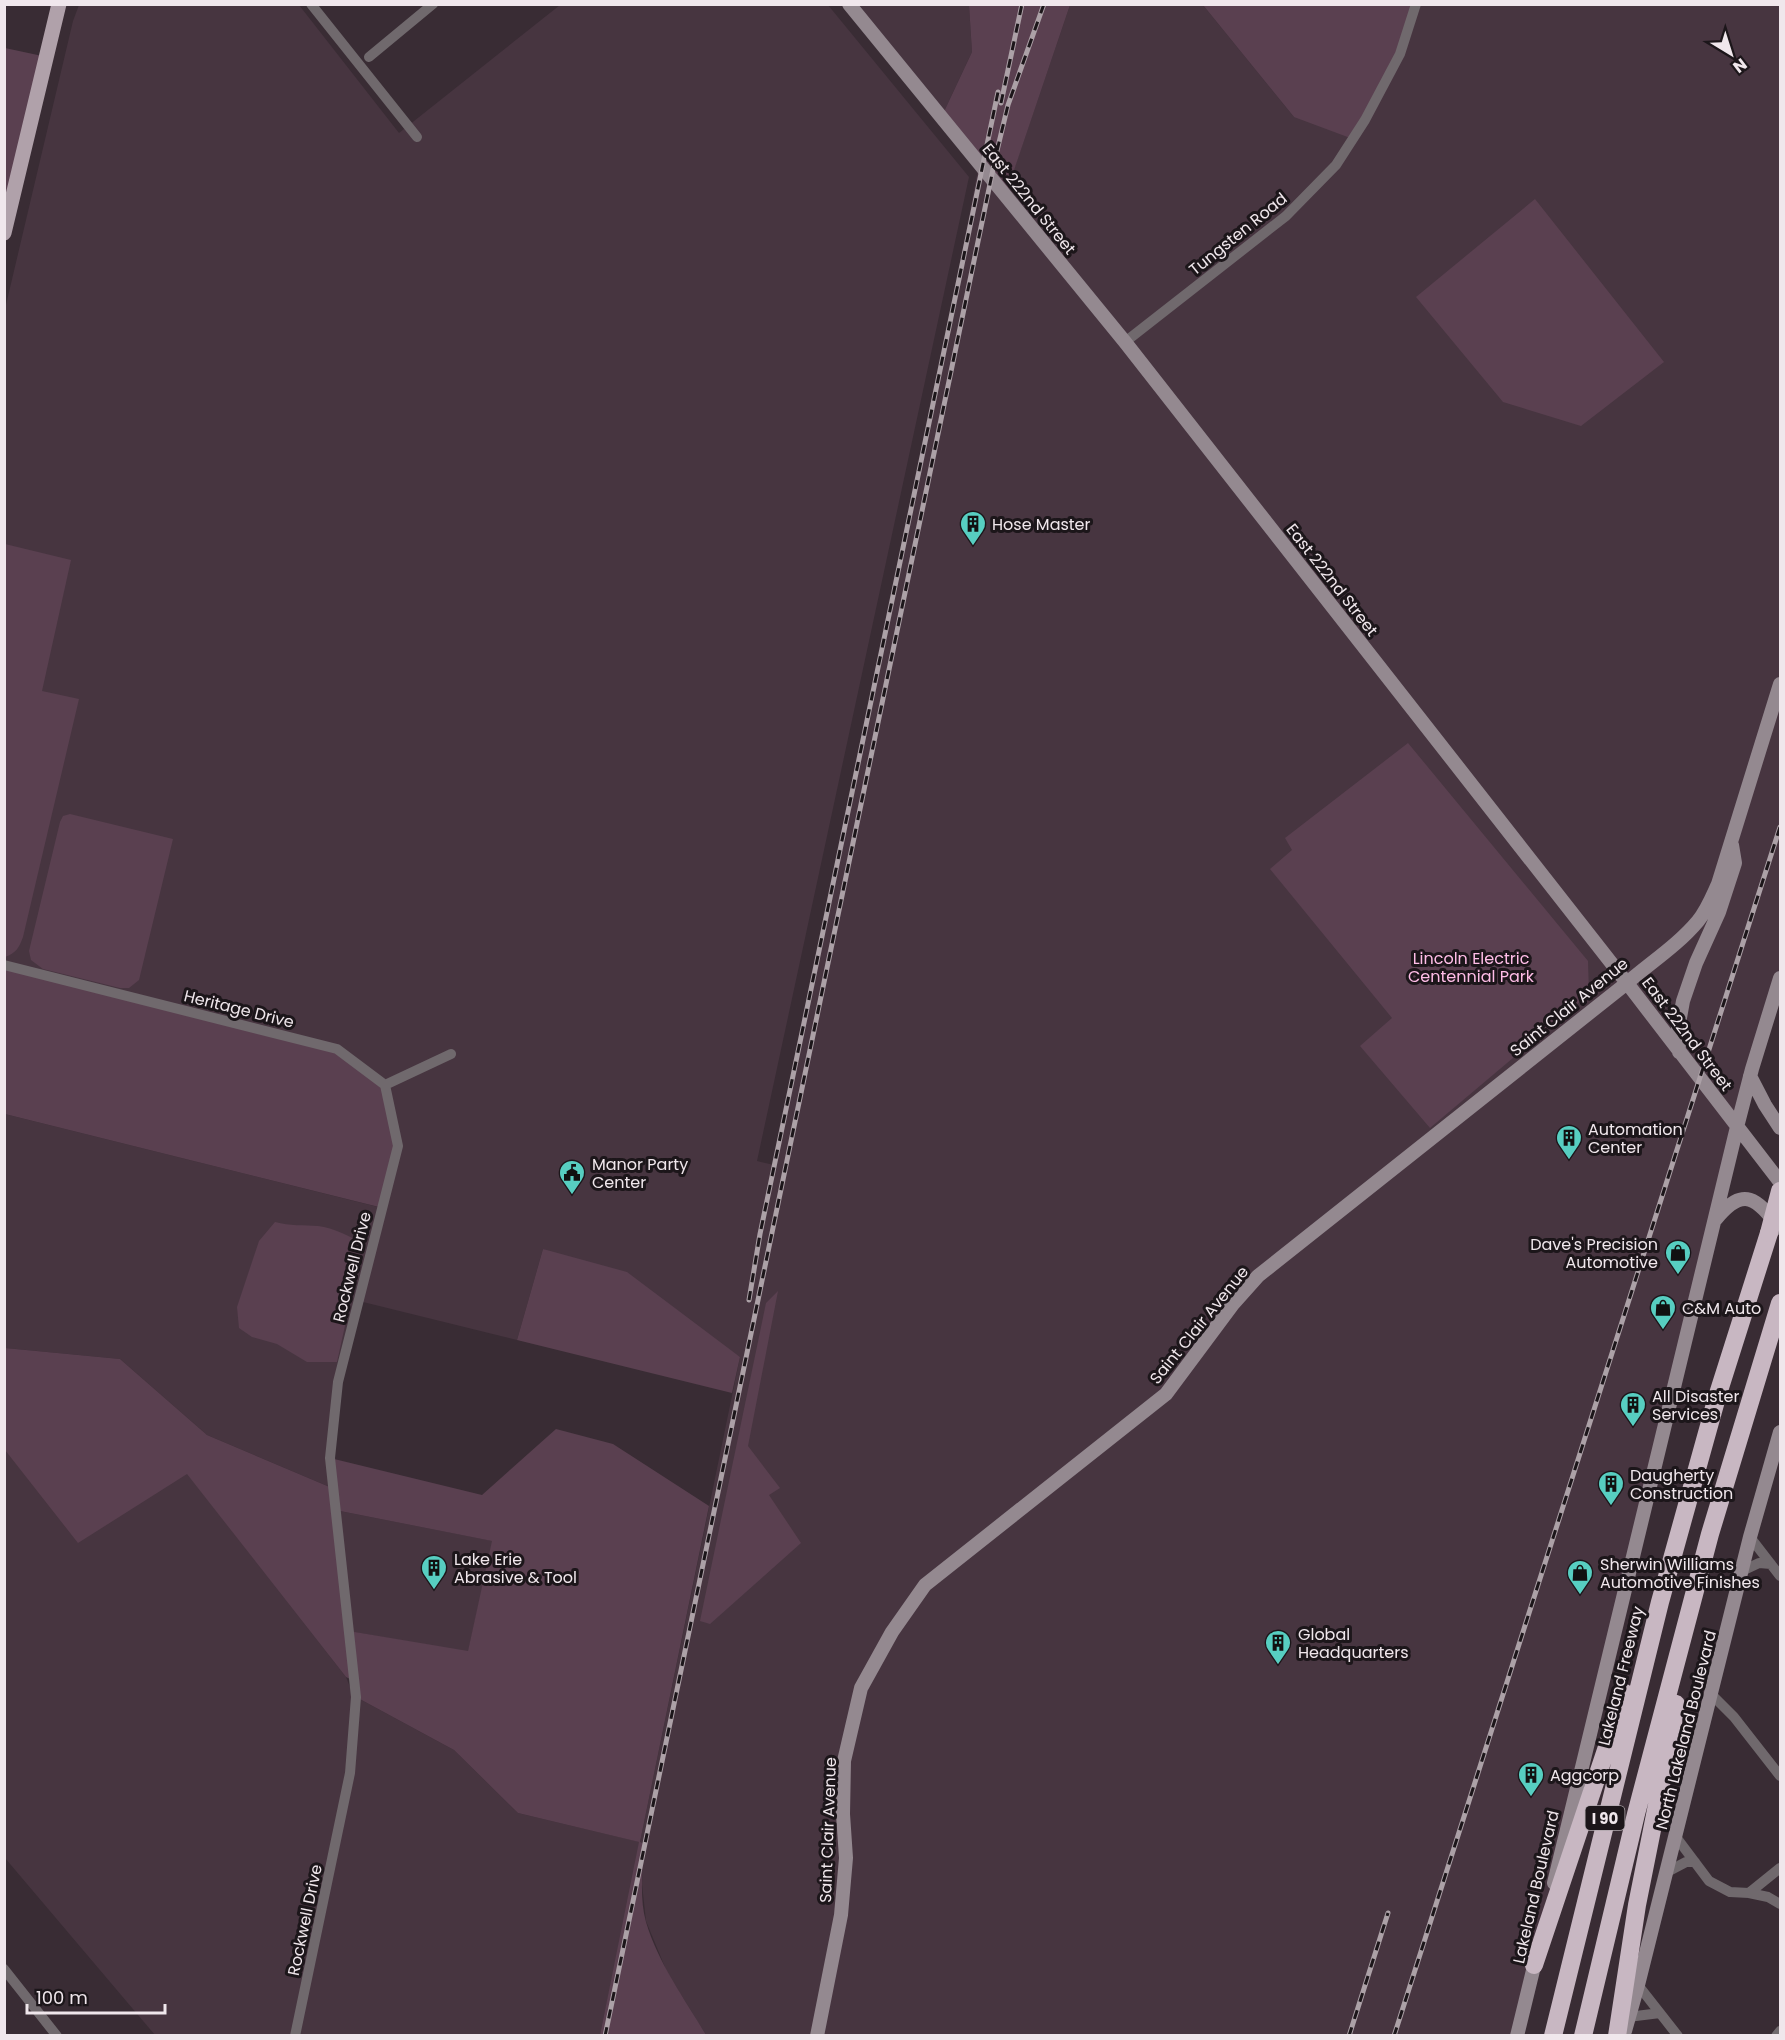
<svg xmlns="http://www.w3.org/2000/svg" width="1785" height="2040" font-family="Poppins,sans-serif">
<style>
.built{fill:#473540}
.green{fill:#5a4050;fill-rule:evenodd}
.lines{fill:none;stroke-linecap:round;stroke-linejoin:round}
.street{stroke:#70696d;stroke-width:10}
.secondary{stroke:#948990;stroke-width:14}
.primary{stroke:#b0a1aa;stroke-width:15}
.highway{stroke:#c8b7c2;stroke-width:18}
.rail-casing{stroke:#aca1a7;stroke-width:5}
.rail{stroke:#1c161a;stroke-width:3;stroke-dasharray:9;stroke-linecap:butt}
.highway-bridge{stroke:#c8b7c2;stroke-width:18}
.labels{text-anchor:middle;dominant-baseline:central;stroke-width:6;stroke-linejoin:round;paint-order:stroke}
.shield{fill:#1c161a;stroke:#b0a8ad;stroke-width:1.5}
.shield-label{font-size:15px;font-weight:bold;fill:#f0e7ec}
.street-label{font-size:16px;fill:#f0e7ec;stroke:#1c161a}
.poi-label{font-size:16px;fill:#f0e7ec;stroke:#1c161a;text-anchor:start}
.park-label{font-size:16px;fill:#ffbde7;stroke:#1c161a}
</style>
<rect width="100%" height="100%" fill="#392c34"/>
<path class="built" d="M 79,5 L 299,5 L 399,133 L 560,5 L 828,5 L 969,177 L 757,1161 L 774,1165 L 950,317 L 979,164 L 1005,196 L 1070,5 L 1203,5 L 1294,117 L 1416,5 L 1780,5 L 1780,978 L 1517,2035 L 706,2035 L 667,1972 L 646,1921 L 642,1884 L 644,1844 L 640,1843 L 600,2035 L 295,2035 L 343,1810 L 356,1697 L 454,1750 L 518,1813 L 640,1842 L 740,1357 L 543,1249 L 517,1340 L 359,1301 L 338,1382 L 332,1488 L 207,1435 L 120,1359 L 5,1348 L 5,1114 L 382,1208 L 4,964 L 5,309 L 73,21 Z
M 850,5 L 969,5 L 972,52 L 941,118 Z
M 4,1376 L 187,1473 L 346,1677 L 354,1697 L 341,1809 L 293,2035 L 155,2035 L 5,1858 Z
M 335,1510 L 493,1541 L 468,1652 L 348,1631 Z"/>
<path class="green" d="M 969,5 L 1070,5 L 1005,197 L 941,118 L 972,52 Z
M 1203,5 L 1416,5 L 1400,54 L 1353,139 L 1294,117 Z
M 5,48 L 47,57 L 5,233 Z
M 1535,199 L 1664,362 L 1581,426 L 1503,402 L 1416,297 Z
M 5,544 L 71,560 L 42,691 L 79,699 L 23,937 C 19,948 16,953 5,957 Z
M 1408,743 L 1588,961 L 1589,994 L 1430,1128 L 1360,1046 L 1392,1018 L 1270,869 L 1292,850 L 1285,838 Z
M 70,814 L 173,839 L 139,980 L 129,988 L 120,988 L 43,969 L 31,960 L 29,951 L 60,822 L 63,816 Z
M 5,965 L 337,1049 L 385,1085 L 398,1146 L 383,1208 L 5,1114 Z
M 275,1222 C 290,1226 303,1225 318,1226 C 334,1228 349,1236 363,1244 L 337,1362 L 307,1362 L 277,1344 L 252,1337 L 239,1328 L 237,1307 L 259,1241 Z
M 543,1249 L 627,1272 L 740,1357 L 732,1393 L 517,1340 Z
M 778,1291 L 748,1446 L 780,1488 L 769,1495 L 801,1543 L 710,1624 L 700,1621 L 766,1303 Z
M 5,1348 L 120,1359 L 207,1435 L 332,1488 L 330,1458 L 482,1495 L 556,1429 L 613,1444 L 709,1506 L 640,1842 L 644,1844 C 643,1869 639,1897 646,1922 C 658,1963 685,1999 706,2035 L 600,2035 L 639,1842 L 518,1813 L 454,1750 L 356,1697 L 354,1681 L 346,1677 L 187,1474 L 78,1543 L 5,1450 ZM 335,1510 L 492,1541 L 468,1651 L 349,1631 Z"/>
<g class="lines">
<path class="street" d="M 311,4 L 417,137
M 369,57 L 433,4
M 1125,342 L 1286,216 L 1336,165 L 1365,120 L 1400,54 L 1416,4
M 4,965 L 337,1049 L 385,1085 L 451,1054
M 1750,1537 L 1780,1576
M 1742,1571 L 1759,1563 L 1771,1564
M 1712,1695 L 1734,1717 L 1780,1776
M 1676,1837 L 1709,1881 L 1730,1892 L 1749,1893 L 1768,1897 L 1780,1904
M 1667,1872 L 1686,1862 L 1695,1862
M 1749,1893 L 1780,1868
M 4,1969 L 57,2036
M 1638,1985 L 1678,2036
M 1628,2017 L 1660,2013
M 295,2036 L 350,1773 L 356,1697 L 330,1458 L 338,1382 L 398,1146 L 385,1085
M 1776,2036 L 1780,2031"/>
<path class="secondary" d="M 849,4 L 1125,342 L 1627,983 L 1780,1182
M 1679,1052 L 1678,1029 L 1683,1001 L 1696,963 L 1719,912 L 1735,863 L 1732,845
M 1750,1076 L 1765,1105 L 1780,1128
M 1716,1219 C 1745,1184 1757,1200 1780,1228
M 1554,1883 L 1737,1127 L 1752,1069 L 1780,978
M 1625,2031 L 1638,1985 L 1750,1537 L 1780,1432
M 817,2036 L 841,1915 L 846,1858 L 843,1814 L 844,1761 L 861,1688 L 892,1632 L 925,1585 L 1166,1394 L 1233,1304 L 1258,1276 L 1627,983 C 1650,963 1678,945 1698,921 C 1707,910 1712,897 1718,884 L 1780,684
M 1517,2036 L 1536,1958"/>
<path class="primary" d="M 4,233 L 59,4"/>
<path class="highway" d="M 1534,1965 L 1625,1693
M 1553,2036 L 1660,1602 L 1717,1397 L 1769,1233
M 1583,2036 L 1636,1814 L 1710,1534 L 1780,1303
M 1617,2036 L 1637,1905 L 1671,1735 L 1676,1704"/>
<defs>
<path id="rail" d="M 1001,103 L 1022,4
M 749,1300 L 760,1234 L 998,92
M 605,2036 L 996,155 L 1008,105 L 1044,4
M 1349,2036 L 1388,1913
M 1394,2036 L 1780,827"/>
</defs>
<use href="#rail" class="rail-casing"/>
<use href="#rail" class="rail"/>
<path class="highway-bridge" d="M 1769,1233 L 1780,1191"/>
</g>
<defs>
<symbol id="building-pin" viewBox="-11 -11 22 30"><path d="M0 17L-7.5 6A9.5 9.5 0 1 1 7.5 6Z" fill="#57cec1" stroke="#1c161a"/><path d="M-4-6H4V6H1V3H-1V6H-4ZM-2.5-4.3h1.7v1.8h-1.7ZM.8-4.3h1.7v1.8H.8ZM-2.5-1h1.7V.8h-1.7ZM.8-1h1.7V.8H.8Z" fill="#111"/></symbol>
<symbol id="civic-pin" viewBox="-11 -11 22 30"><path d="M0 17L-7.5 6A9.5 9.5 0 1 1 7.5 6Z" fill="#57cec1" stroke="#1c161a"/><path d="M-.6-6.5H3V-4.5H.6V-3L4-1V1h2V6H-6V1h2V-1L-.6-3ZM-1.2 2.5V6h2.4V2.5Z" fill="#111"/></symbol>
<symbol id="shop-pin" viewBox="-11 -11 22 30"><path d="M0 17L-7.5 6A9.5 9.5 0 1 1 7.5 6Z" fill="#57cec1" stroke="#1c161a"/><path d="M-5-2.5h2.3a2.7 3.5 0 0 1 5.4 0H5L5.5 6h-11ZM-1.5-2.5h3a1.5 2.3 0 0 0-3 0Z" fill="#111"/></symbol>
</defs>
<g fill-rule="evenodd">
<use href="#building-pin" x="958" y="509" width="30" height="40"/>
<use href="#building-pin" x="1554" y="1123" width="30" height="40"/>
<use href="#civic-pin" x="557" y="1158" width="30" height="40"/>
<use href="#shop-pin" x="1663" y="1238" width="30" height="40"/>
<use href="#shop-pin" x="1648" y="1293" width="30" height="40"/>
<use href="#building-pin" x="1618" y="1390" width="30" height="40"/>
<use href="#building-pin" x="1596" y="1469" width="30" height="40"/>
<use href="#building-pin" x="419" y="1553" width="30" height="40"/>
<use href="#shop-pin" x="1565" y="1558" width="30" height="40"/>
<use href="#building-pin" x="1263" y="1628" width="30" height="40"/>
<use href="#building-pin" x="1516" y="1760" width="30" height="40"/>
</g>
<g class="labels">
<rect class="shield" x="1585.5" y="1806" width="39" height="24" rx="4.5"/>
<g class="shield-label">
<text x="1605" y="1818">I 90</text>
</g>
<g class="street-label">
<text transform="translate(1029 199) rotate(51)">East 222nd Street</text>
<text transform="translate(1238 234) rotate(-39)">Tungsten Road</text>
<text transform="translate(1332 580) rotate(52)">East 222nd Street</text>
<text transform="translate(1569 1007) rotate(-39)">Saint Clair Avenue</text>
<text transform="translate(239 1009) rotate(14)">Heritage Drive</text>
<text transform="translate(1687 1034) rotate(53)">East 222nd Street</text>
<text transform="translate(352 1267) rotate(-76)">Rockwell Drive</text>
<text transform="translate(1199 1325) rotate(-51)">Saint Clair Avenue</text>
<text transform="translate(1621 1676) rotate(-76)">Lakeland Freeway</text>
<text transform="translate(1686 1730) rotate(-76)">North Lakeland Boulevard</text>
<text transform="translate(828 1830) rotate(-88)">Saint Clair Avenue</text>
<text transform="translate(1536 1887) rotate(-77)">Lakeland Boulevard</text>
<text transform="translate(305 1920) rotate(-78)">Rockwell Drive</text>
</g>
<g class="poi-label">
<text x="992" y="524">Hose Master</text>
<text x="1588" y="1129">Automation<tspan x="1588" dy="18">Center</tspan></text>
<text x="592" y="1164">Manor Party<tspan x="592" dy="18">Center</tspan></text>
<text x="1658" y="1244" text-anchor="end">Dave's Precision<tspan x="1658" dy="18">Automotive</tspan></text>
<text x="1682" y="1308">C&amp;M Auto</text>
<text x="1652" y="1396">All Disaster<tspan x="1652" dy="18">Services</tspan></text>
<text x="1630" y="1475">Daugherty<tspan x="1630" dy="18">Construction</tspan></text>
<text x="454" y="1559">Lake Erie<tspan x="454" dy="18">Abrasive &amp; Tool</tspan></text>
<text x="1600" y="1564">Sherwin Williams<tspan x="1600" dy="18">Automotive Finishes</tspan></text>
<text x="1298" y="1634">Global<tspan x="1298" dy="18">Headquarters</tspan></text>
<text x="1550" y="1775">Aggcorp</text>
</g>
<g class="park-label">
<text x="1471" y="958">Lincoln Electric<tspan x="1471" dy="18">Centennial Park</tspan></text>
</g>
</g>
<rect width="1785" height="2040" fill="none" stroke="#f0e7ec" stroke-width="12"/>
<g transform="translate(1731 54) rotate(142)" stroke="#1c161a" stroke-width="4.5" paint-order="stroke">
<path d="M0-4.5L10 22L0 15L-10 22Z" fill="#f0e7ec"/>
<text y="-9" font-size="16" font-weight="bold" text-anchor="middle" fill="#f0e7ec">N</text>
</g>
<path d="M27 2004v9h138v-9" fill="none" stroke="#f0e7ec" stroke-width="3"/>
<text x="36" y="2004" font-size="18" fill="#f0e7ec" stroke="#1c161a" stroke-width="4.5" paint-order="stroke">100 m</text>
</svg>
